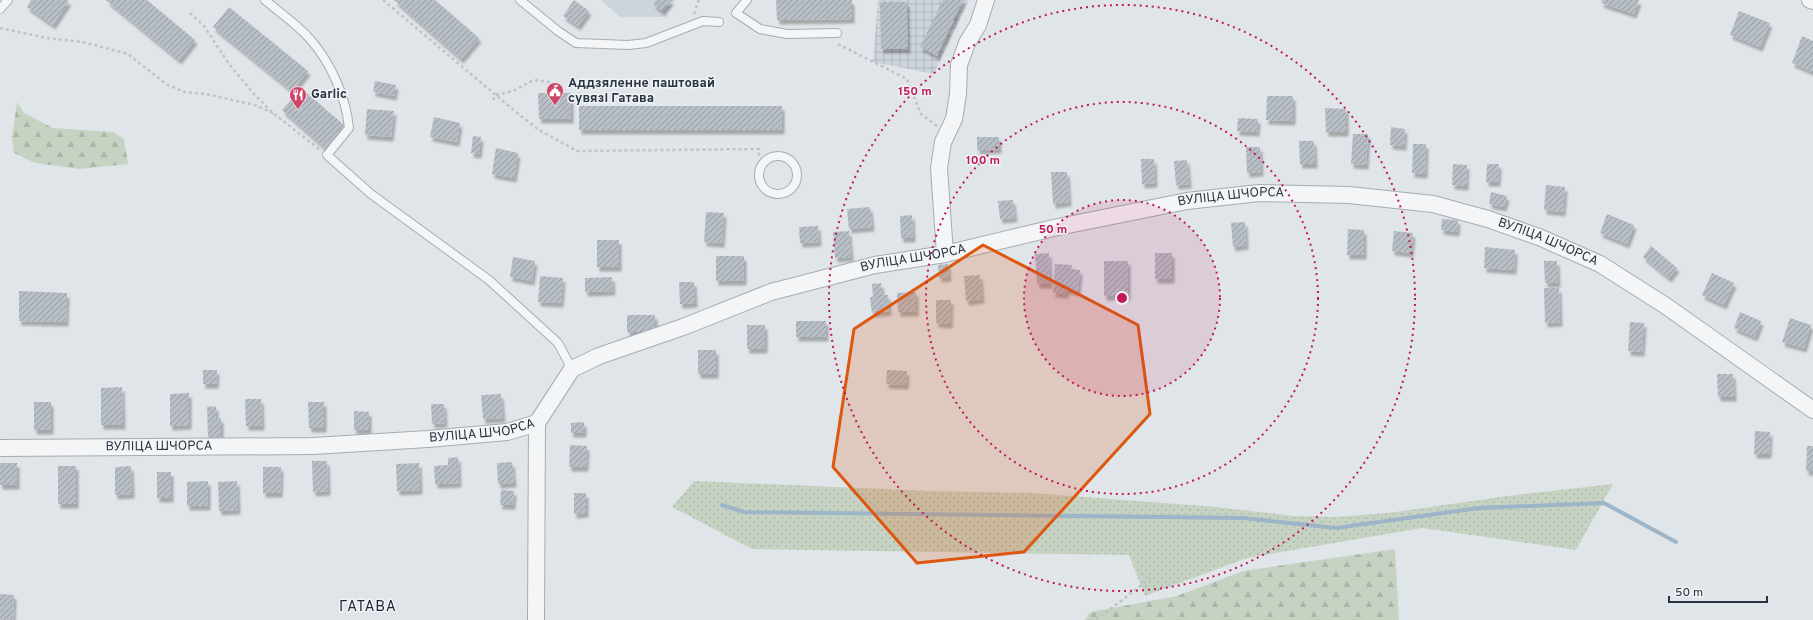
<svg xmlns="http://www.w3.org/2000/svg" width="1813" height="620" font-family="Overpass,sans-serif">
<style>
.built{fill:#ced4db}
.industrial{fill:url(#industrial-grid)}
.grass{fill:url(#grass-dots)}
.forest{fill:url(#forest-firs)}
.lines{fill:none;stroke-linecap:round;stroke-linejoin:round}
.stream{stroke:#9cb5c9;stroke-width:4}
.building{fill:url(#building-hatch);filter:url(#shadow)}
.lane-casing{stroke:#a5acb3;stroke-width:10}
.street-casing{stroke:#a5acb3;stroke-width:18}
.path{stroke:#bec3c8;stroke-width:2.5;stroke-dasharray:3 3;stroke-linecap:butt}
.lane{stroke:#f3f5f7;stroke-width:8}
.street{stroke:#f3f5f7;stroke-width:16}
.marked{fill:#de570f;fill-opacity:0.2;stroke:#de570f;stroke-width:3;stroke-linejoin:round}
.ring{fill:none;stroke:#c2185b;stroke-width:2;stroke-dasharray:2 4}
.labels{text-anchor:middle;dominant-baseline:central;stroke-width:3;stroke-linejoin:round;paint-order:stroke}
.poi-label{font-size:13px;font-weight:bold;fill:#293341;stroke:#f0f3f7;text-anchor:start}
.street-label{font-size:13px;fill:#293341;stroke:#f0f3f7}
.quarter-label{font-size:15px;letter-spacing:1px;fill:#1b2432;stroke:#f0f3f7}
.centre{fill:#c2185b;stroke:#f0f3f7;stroke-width:2}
.ring-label{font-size:12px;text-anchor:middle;font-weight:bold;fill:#c2185b;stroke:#f0f3f7;stroke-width:3;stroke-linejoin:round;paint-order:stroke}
</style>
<defs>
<pattern id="industrial-grid" width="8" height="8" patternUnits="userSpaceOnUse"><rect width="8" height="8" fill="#ced4db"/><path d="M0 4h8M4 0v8" fill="none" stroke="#b1b6bd"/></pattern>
<pattern id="grass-dots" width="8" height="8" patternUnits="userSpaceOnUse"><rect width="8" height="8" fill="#c7d3c2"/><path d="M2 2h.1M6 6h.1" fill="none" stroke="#abb6a8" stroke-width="1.8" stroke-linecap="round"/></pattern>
<pattern id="forest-firs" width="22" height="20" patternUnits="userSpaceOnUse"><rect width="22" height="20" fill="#c7d3c2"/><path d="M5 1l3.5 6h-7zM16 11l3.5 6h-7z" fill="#abb6a8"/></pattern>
<pattern id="building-hatch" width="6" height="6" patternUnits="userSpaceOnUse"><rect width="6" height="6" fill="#b8bec6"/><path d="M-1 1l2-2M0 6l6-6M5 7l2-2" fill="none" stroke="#969ba2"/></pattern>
<filter id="shadow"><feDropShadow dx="2.5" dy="4.5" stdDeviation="1" flood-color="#0004"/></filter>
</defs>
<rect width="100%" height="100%" fill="#e0e5e9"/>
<path class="built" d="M 601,0 L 675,0 L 666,17 L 620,17 Z"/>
<path class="industrial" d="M 878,0 L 969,0 L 934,74 L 873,62 Z"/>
<path class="grass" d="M 694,481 L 931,491 L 1032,493 L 1216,507 L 1294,516 L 1335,517 L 1388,513 L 1507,496 L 1613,484 L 1576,550 L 1422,528 L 1247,558 L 1145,596 L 1129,555 L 752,549 L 672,507 Z"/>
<path class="forest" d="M 17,102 L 24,113 L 53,128 L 113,132 L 124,139 L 128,164 L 80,169 L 35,163 L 14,153 L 12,137 Z
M 1395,549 L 1399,620 L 1085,620 L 1090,612 L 1177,596 L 1243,571 Z"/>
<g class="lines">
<path class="stream" d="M 722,505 L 744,512 L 1243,518 L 1336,528 L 1479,508 L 1604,503 L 1676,542"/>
</g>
<path class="building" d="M 31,0 L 67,0 L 69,1 L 53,25 L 27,7 Z
M 106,0 L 147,0 L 195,40 L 179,60 Z
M 394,0 L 435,0 L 479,38 L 461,59 Z
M 574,0 L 589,11 L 578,26 L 563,16 Z
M 657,0 L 672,0 L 662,11 L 653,4 Z
M 776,0 L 852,0 L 852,19 L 777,20 Z
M 943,0 L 963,0 L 937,56 L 920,47 Z
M 1602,0 L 1639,0 L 1634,14 L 1601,3 Z
M 880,2 L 907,2 L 908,49 L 881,49 Z
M 229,7 L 308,71 L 292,91 L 213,27 Z
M 1739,11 L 1770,23 L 1760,47 L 1730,35 Z
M 1802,36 L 1813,41 L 1813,72 L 1792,63 Z
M 375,81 L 396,85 L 394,96 L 373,92 Z
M 301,88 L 344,125 L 325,148 L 282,110 Z
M 538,93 L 571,93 L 571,119 L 539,119 Z
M 1267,96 L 1293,96 L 1293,121 L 1266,120 Z
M 579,106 L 782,106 L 782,130 L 579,130 Z
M 1325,108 L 1346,109 L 1346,132 L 1326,132 Z
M 367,109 L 394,111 L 391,137 L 365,135 Z
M 434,117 L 460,123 L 457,142 L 430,137 Z
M 1238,118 L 1258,119 L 1257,132 L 1237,131 Z
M 1391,127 L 1405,129 L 1404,146 L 1390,145 Z
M 1353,134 L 1368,134 L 1366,165 L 1351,164 Z
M 473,136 L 481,137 L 479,154 L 471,153 Z
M 977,137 L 999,137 L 999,149 L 977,150 Z
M 1299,141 L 1314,141 L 1315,164 L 1300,164 Z
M 1413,144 L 1426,144 L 1425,174 L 1412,173 Z
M 1246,147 L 1260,147 L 1261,172 L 1247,173 Z
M 496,148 L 518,153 L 514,178 L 492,174 Z
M 1141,159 L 1154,159 L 1155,183 L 1142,184 Z
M 1187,160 L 1189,184 L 1176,185 L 1174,161 Z
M 1453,164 L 1467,165 L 1466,186 L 1452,185 Z
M 1487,164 L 1499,164 L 1498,182 L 1486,182 Z
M 1051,172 L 1067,172 L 1069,202 L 1053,204 Z
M 1546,185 L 1565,187 L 1563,212 L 1544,210 Z
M 1491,192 L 1507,196 L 1504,207 L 1489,204 Z
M 1013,200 L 1015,218 L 1000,219 L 998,201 Z
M 870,207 L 872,227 L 849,229 L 847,209 Z
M 706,212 L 724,213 L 722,243 L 704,242 Z
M 1607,214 L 1634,225 L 1627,244 L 1600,233 Z
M 912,215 L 913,238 L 901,238 L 900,216 Z
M 1442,219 L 1458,220 L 1457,232 L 1441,230 Z
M 1245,222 L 1246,245 L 1233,247 L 1231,223 Z
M 818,226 L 819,242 L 800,243 L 799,227 Z
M 1348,229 L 1364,230 L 1364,255 L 1347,255 Z
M 849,231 L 851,257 L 835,258 L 833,232 Z
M 1394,231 L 1413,233 L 1411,253 L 1392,251 Z
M 597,240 L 619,240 L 619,267 L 597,267 Z
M 1651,246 L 1677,268 L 1669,278 L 1643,257 Z
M 1485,247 L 1515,250 L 1514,270 L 1484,268 Z
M 1049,253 L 1050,284 L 1037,284 L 1035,254 Z
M 1155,253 L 1172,253 L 1172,279 L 1155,279 Z
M 716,256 L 744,256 L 744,281 L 716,281 Z
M 513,257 L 535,261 L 532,281 L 510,277 Z
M 1104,261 L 1128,261 L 1128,296 L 1104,296 Z
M 1544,261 L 1557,261 L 1558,283 L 1545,283 Z
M 948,264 L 949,277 L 939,278 L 938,265 Z
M 1055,264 L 1072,265 L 1071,269 L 1080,270 L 1078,291 L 1066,290 L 1066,294 L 1053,293 Z
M 1712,273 L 1734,283 L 1724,305 L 1702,295 Z
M 980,275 L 982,299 L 966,301 L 964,276 Z
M 540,276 L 563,278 L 561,303 L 538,302 Z
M 612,277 L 613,291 L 585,292 L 585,278 Z
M 679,282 L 694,282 L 695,303 L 680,304 Z
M 881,283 L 882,295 L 888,295 L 889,311 L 872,313 L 870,297 L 873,297 L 872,284 Z
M 1544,288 L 1559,288 L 1560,322 L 1545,323 Z
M 19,291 L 67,293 L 66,322 L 19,321 Z
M 916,292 L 916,312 L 898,312 L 897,293 Z
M 936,300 L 951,300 L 950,324 L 936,323 Z
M 1740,312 L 1761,321 L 1755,337 L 1734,328 Z
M 627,315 L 655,315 L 655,332 L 627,332 Z
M 1790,318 L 1811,325 L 1804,348 L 1782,342 Z
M 796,321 L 826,321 L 826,337 L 796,337 Z
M 1630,322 L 1644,323 L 1642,352 L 1628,351 Z
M 747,325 L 765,325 L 765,349 L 747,349 Z
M 698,350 L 716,350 L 716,374 L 698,374 Z
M 203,370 L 217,370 L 216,384 L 203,384 Z
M 887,370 L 907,371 L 906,385 L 886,384 Z
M 1717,374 L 1733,374 L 1734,397 L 1718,397 Z
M 122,387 L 123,425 L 101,425 L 101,388 Z
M 189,393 L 189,425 L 170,426 L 170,394 Z
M 501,394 L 503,418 L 483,419 L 481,395 Z
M 245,399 L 261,399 L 262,426 L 246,426 Z
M 34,402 L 51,402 L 51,430 L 34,430 Z
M 308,402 L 324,402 L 324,428 L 309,428 Z
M 431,404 L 444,404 L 445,423 L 432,424 Z
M 216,406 L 216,418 L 221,418 L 221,438 L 208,438 L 207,407 Z
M 354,411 L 369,412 L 369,430 L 354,430 Z
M 584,422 L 584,433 L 571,433 L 571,423 Z
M 1755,431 L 1770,432 L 1769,454 L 1754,454 Z
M 570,445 L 587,446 L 586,467 L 569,467 Z
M 1807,446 L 1813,446 L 1813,471 L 1806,471 Z
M 458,457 L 459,483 L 435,484 L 434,466 L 448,465 L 448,458 Z
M 312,461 L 327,461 L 328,491 L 313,492 Z
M 512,462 L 514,483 L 498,484 L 497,463 Z
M 0,463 L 17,463 L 17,485 L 0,485 Z
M 419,463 L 420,490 L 397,491 L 396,464 Z
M 58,466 L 76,466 L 76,504 L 58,504 Z
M 131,466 L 132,494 L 115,495 L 115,467 Z
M 263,467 L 281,467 L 280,493 L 263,493 Z
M 157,472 L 171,472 L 171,498 L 157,498 Z
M 208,481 L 208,506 L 187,506 L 187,482 Z
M 237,481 L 238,510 L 219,511 L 218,482 Z
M 501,490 L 514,491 L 513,505 L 500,505 Z
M 574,493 L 586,493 L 586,513 L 574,514 Z
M 0,594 L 14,595 L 13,620 L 0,620 Z"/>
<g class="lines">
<defs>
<path id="lane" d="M 265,0 C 280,13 297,24 310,39 C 331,63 346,97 349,128 L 327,155 L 371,194 L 489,280 L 558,343 L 572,369
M 520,0 L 558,31 L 576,43 L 628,45 L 646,43 L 703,21 L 719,22
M 747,0 L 736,13 L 760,29 L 787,34 L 837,33
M 0,9 L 8,0
M759 175a19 19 0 1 1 38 0a19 19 0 1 1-38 0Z"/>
<g id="street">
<path d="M 1810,0 L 1813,1"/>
<path d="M 945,254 L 939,168 L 943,142 L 954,119 L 958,94 L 959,65 L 967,43 L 978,25 L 986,0"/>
<path id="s1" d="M 0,448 L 313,446 L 428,439 L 507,432 L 537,423 L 572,369 L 599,356 L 683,327 L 771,292 L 875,265 L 945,254 L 1058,227 L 1187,201 L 1259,193 L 1349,195 L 1433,204 L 1488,219 L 1539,237 L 1600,264 L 1666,306 L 1813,410"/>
<path d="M 536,620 L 537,423"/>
</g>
</defs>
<use href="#lane" class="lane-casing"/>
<use href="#street" class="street-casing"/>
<path class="path" d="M 383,0 L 516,112 L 539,130 L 577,151 L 759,149 L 759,156
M 190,13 L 204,26 L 229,64 L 253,93 L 273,113 L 319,149
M 694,14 L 699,0
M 0,28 L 47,38 L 83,42 L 128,54 L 166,84 L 184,92 L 206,94 L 255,105 L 273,113
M 838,44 L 907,79 L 921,114 L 937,126
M 493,100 L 496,95 L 513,91 L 534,80 L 549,82 L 550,93
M 1096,620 L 1152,577"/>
<use href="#lane" class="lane"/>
<use href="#street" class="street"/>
</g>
<path class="marked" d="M 983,245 L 1138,325 L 1150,414 L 1024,552 L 917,563 L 833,467 L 854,329 Z"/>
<circle cx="1122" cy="298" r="98" fill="#c2185b" fill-opacity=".12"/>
<g class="ring">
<circle cx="1122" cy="298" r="98"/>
<circle cx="1122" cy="298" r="196"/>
<circle cx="1122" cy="298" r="293"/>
</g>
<defs>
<symbol id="civic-pin" viewBox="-11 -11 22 30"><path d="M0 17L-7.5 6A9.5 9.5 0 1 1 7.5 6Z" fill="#ce4665" stroke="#f0f3f7"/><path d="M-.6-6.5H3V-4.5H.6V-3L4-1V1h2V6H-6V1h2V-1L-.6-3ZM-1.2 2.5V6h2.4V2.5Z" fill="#fff"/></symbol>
<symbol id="restaurant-pin" viewBox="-11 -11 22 30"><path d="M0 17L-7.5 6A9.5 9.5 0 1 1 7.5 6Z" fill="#ce4665" stroke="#f0f3f7"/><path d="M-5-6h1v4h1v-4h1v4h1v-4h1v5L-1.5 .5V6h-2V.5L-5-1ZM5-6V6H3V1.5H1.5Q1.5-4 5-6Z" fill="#fff"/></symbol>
</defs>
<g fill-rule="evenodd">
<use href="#civic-pin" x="545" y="81" width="20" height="27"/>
<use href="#restaurant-pin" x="288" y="85" width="20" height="27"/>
</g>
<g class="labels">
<g class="poi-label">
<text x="568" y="84">Аддзяленне паштовай<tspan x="568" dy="15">сувязі Гатава</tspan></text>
<text x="311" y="95">Garlic</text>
</g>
<g class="street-label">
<text stroke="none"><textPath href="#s1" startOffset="1287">ВУЛІЦА ШЧОРСА</textPath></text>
<text stroke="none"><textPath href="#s1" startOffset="1611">ВУЛІЦА ШЧОРСА</textPath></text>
<text stroke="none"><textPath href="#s1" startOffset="963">ВУЛІЦА ШЧОРСА</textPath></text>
<text stroke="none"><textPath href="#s1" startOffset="483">ВУЛІЦА ШЧОРСА</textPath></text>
<text stroke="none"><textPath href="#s1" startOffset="159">ВУЛІЦА ШЧОРСА</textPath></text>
</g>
<g class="quarter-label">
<text x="368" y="607">ГАТАВА</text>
</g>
</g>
<circle cx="1122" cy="298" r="6" class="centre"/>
<g class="ring-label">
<text x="915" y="95">150 m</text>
<text x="983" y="164">100 m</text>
<text x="1053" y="233">50 m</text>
</g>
<path d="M1669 596v6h98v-6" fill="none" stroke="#293341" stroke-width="2"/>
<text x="1675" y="596" font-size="12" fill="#293341" stroke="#f0f3f7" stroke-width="3" paint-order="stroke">50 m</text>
</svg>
